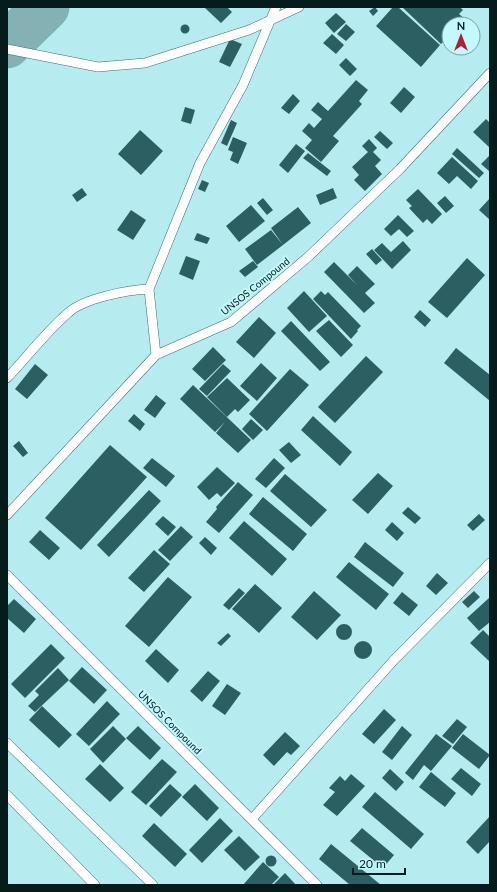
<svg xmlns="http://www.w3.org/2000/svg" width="497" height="892" font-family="Lato,sans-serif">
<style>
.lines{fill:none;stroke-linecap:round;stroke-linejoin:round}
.taxiway{stroke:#84b2b4;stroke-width:47}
.building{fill:#2c5f62}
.service-casing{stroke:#3c6f72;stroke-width:10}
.service{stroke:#fff;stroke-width:9}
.labels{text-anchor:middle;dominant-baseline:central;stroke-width:4;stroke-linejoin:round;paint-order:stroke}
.street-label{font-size:10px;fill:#051b1c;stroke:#c3f9fc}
</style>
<rect width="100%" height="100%" fill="#b6ecef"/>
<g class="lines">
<path class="taxiway" d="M 7,45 L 46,7"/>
</g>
<path class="building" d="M 206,7 L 227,7 L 232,12 L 221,23 L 205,8 Z
M 375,7 L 378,11 L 373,16 L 369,11 Z
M 393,7 L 398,7 L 440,45 L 421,67 L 376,26 Z
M 402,7 L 460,7 L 463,10 L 459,14 L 465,19 L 460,24 L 449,24 L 449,36 L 441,44 Z
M 336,13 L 346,22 L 334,33 L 325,23 Z
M 346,24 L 355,32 L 346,41 L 337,34 Z
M180.5 29a4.5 4.5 0 1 1 9 0a4.5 4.5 0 1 1-9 0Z
M 332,34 L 344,45 L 336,54 L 323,43 Z
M 230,39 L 242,44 L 230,67 L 219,62 Z
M 346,58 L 357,69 L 350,76 L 339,65 Z
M 356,80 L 368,90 L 359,101 L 362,104 L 333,136 L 339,141 L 321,162 L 305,148 L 312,140 L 302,131 L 309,123 L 314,128 L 322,119 L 311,110 L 318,102 L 328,111 Z
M 404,87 L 415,97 L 401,113 L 390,103 Z
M 293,94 L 300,101 L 289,114 L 281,108 Z
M 185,107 L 195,110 L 191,124 L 181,121 Z
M 486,119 L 490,123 L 490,148 L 473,132 Z
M 231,120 L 237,123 L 227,146 L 221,143 Z
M 140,130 L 163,151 L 141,175 L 118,154 Z
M 380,131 L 393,143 L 387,149 L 374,137 Z
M 233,137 L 247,143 L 238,164 L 230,160 L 233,152 L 228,150 Z
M 369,139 L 377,148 L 373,152 L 381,160 L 375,166 L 382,174 L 365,191 L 354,180 L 359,175 L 352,167 L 368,152 L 362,146 Z
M 296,144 L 305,151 L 288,173 L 279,165 Z
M 457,148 L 484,173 L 479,178 L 452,154 Z
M 308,153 L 331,171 L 327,176 L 303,158 Z
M 490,155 L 490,170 L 489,171 L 481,164 Z
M 452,157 L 478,181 L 471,189 L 457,176 L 449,184 L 437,173 Z
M 202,180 L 209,183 L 205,192 L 198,189 Z
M 82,188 L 87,195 L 77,202 L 72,195 Z
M 333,188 L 337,198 L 320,205 L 316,195 Z
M 418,189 L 442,214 L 432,224 L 427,219 L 423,223 L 409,208 L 412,206 L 406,200 Z
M 445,196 L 454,206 L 446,213 L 437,203 Z
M 263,198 L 273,210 L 267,215 L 257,203 Z
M 490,198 L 490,220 L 479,210 Z
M 251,205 L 265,221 L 239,242 L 226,226 Z
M 298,207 L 311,223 L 283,245 L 271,228 Z
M 131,210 L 146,220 L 133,240 L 117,230 Z
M 398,215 L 414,231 L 407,237 L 399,229 L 391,236 L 384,229 Z
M 271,230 L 283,245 L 257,265 L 245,249 Z
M 197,233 L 210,238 L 207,244 L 194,240 Z
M 403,241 L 411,250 L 392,269 L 374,250 L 382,243 L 391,252 Z
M 372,249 L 382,260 L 376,265 L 366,254 Z
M 186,256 L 200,261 L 193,280 L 179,274 Z
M 467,258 L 485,275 L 447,318 L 428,302 Z
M 253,261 L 258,267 L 245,277 L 239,271 Z
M 334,262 L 357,285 L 348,275 L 357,266 L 375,284 L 365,293 L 375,303 L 364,313 L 324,272 Z
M 304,291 L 327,316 L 309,332 L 287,308 Z
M 321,291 L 325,295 L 328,292 L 361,326 L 357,330 L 358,331 L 351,339 L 313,299 Z
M 420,310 L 431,320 L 425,327 L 414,317 Z
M 259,317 L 276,333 L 254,358 L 236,342 Z
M 329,320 L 353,345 L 341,357 L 316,331 Z
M 291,321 L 330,362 L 320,371 L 281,331 Z
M 213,347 L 226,360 L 205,381 L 192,369 Z
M 456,348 L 490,375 L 490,401 L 444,363 Z
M 366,356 L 383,372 L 335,423 L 318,407 Z
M 261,363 L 277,378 L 257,401 L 240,386 Z
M 35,364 L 48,375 L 27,399 L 15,389 Z
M 223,364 L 231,371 L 207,396 L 199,389 Z
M 290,369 L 309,385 L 267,431 L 249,414 Z
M 227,378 L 250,400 L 238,412 L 235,409 L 227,417 L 207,397 Z
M 193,385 L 251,440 L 238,453 L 216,433 L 225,422 L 215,432 L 180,399 Z
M 156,395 L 166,403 L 155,418 L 144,410 Z
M 134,414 L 145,424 L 140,431 L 128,421 Z
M 313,416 L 352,452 L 340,466 L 301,430 Z
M 251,419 L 263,430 L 253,440 L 242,429 Z
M 19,441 L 28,453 L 23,457 L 13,446 Z
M 289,442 L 301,455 L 291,463 L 279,450 Z
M 110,445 L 147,477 L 81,550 L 45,518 Z
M 152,458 L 175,476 L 166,487 L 143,468 Z
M 274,458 L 285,468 L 266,488 L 255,479 Z
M 217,467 L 235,483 L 221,497 L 217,493 L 209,500 L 197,487 Z
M 378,473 L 393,486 L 368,514 L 352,500 Z
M 285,474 L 327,510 L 311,527 L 270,491 Z
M 238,482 L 253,495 L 219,533 L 206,522 L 217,509 L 216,507 Z
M 149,490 L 161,501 L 109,557 L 97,545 Z
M 263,497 L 307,534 L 293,551 L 249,514 Z
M 408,507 L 421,518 L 415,524 L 402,513 Z
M 479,514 L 485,520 L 473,531 L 467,525 Z
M 163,516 L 176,527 L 168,536 L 155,524 Z
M 244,521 L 287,559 L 272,576 L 229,538 Z
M 392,522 L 404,533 L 397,541 L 385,530 Z
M 181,526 L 193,537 L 170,561 L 158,550 Z
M 40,530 L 60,548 L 49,560 L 29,542 Z
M 205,537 L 217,548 L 211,555 L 199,543 Z
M 365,542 L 404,573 L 393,587 L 354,557 Z
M 154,550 L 170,564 L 144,592 L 128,578 Z
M 349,562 L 389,594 L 376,610 L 336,577 Z
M 437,573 L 448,583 L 436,595 L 426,586 Z
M 168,577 L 192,597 L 149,647 L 125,626 Z
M 255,584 L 282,608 L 259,633 L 232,609 Z
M 239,588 L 245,593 L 229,610 L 223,605 Z
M 314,591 L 341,615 L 317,640 L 291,617 Z
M 474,591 L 480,597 L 468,608 L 462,602 Z
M 402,592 L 418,605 L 409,616 L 393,603 Z
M 489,598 L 490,622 L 479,631 L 467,618 Z
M 14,599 L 36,619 L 24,633 L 7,618 L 7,606 Z
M336 632a8 8 0 1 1 16 0a8 8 0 1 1-16 0Z
M 483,630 L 490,637 L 490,662 L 470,643 Z
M 228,633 L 231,636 L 221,646 L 217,643 Z
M354 650a9 9 0 1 1 18 0a9 9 0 1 1-18 0Z
M 51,644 L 65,658 L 25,698 L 11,684 Z
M 156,649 L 179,670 L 168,683 L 145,661 Z
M 82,667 L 107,690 L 94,704 L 69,681 Z
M 58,668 L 69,680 L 35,712 L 28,706 L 39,695 L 35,691 Z
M 208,671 L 220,681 L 202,702 L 190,691 Z
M 227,684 L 241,693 L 225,715 L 212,706 Z
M 107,701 L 120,714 L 89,746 L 76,734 Z
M 42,706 L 72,735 L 59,748 L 29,720 Z
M 384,709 L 396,720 L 374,744 L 362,734 Z
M 457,719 L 467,727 L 453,744 L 442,736 Z
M 113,726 L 126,739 L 103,763 L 90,749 Z
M 138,726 L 161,748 L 150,760 L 126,738 Z
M 402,726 L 412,735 L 392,760 L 382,752 Z
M 285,732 L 300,746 L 291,755 L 287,752 L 274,766 L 263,755 Z
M 436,734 L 452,746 L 431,771 L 424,765 L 413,780 L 405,773 Z
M 463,734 L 490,755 L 479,769 L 452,748 Z
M 162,759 L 177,772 L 146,805 L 131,792 Z
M 100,764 L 124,788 L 110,802 L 85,779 Z
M 461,768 L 481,784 L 472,796 L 451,779 Z
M 390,769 L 404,782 L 396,791 L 382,778 Z
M 431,772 L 456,793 L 445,807 L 419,787 Z
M 351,774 L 365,786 L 337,816 L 323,805 L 335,792 L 329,788 L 340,776 L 345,781 Z
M 170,784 L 182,795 L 161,817 L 149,806 Z
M 195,784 L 219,808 L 207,821 L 182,797 Z
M 375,792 L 424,834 L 411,849 L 362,807 Z
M 490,816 L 490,841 L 478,854 L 466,842 Z
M 220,818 L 233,831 L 202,863 L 189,850 Z
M 154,823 L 187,854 L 175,867 L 142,836 Z
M 362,828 L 394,855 L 383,868 L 350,841 Z
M 239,836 L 260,857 L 245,871 L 224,850 Z
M 331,844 L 381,885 L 350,885 L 319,859 Z
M265.5 861a5.5 5.5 0 1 1 11 0a5.5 5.5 0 1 1-11 0Z
M 263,862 L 279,877 L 271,885 L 243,885 Z
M 285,873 L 296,885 L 273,885 Z"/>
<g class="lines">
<defs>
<path id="service" d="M 7,49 L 98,67 L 145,63 L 249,30 L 299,7
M 156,355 L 149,289 L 200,163 L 243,85 L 276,7
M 7,378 C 27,357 46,332 68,313 C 84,298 128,290 149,289
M 7,515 L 156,355 L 231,322 L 308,257 L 400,169 L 490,73
M 7,575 L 317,885
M 7,743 L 153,885
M 7,795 L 95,885
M 252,819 L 394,660 L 490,563"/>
</defs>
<use href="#service" class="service-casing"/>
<use href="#service" class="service"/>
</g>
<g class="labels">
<g class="street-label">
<text transform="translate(255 286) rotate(-39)">UNSOS Compound</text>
<text transform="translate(170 722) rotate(45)">UNSOS Compound</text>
</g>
</g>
<rect width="497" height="892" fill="none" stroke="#051b1c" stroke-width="16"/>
<g transform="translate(461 36)"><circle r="19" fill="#c3f9fc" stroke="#77a0a2"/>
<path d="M0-3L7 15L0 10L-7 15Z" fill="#b11e33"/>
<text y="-6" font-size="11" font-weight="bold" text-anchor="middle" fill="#051b1c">N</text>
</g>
<path d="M353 868v6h52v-6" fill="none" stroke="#051b1c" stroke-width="2"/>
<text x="359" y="868" font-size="12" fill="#051b1c" stroke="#c3f9fc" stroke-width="3" paint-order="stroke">20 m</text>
</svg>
